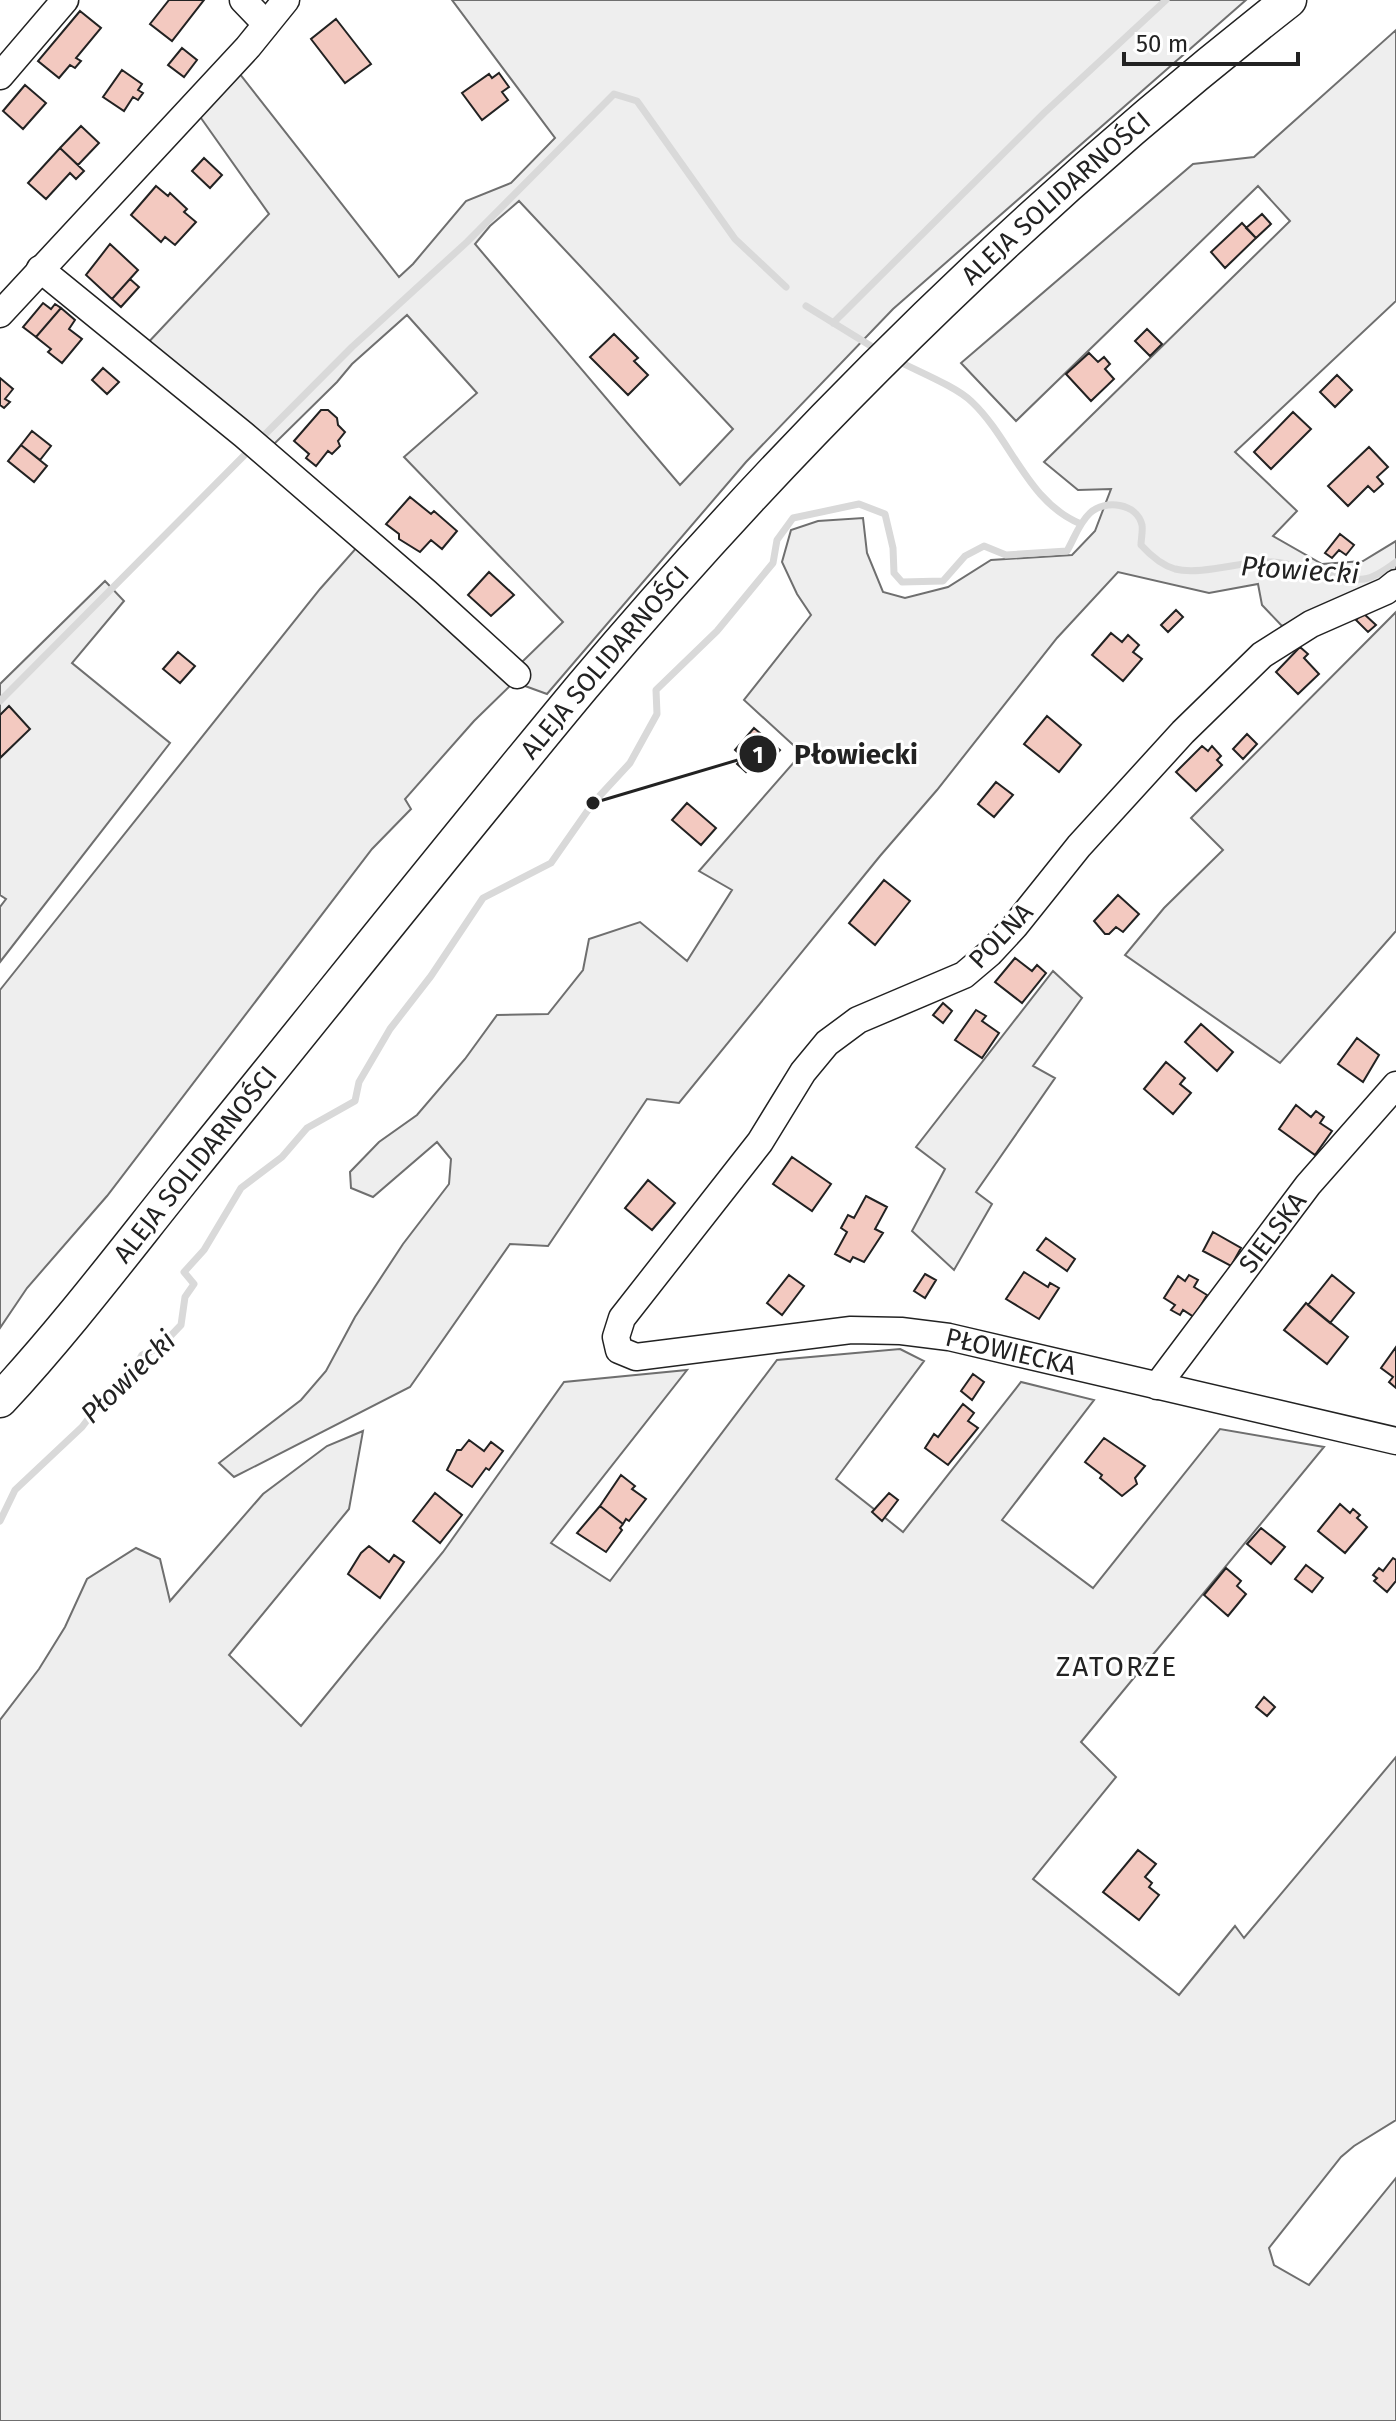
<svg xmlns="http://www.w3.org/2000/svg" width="1396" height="2421" font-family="'Fira Sans',sans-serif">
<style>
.green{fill:#eee;stroke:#6f6f6f;stroke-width:2;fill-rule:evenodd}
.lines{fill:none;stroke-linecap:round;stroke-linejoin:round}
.stream{stroke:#d9d9d9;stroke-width:7}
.building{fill:#f3c9c0;stroke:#222;stroke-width:2}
.minor-casing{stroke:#222;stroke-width:29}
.major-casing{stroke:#222;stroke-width:37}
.minor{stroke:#fff;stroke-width:26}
.major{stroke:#fff;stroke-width:34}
.labels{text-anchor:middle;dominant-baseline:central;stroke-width:6;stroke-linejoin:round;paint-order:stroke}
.street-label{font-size:26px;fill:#222;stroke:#fff}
.water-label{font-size:28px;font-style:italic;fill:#222;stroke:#fff}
.neighbourhood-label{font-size:28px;letter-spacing:2px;fill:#222;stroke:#fff}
.leader{fill:none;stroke:#222;stroke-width:3}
.callout-dot{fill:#222;stroke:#fff;stroke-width:3}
.mark-label{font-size:24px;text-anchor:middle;font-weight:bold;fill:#fff}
.callout-label{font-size:28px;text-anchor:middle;font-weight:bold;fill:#222;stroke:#fff;stroke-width:6;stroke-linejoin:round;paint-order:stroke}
</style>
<rect width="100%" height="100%" fill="#fff"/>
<path class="green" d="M 452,0 L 1246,0 L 893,309 L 746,462 L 547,694 L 514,682 L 474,721 L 405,799 L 411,809 L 372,849 L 107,1196 L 27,1288 L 0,1328 L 0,990 L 320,589 L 358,546 L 521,663 L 563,622 L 404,457 L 477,393 L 407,315 L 352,364 L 337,382 L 267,451 L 144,347 L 269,214 L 196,111 L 239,73 L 399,277 L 413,264 L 466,201 L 511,183 L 555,138 ZM 519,201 L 733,429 L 680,485 L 475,244 L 490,226 Z
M 1396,30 L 1396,301 L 1235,452 L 1297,511 L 1273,536 L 1322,564 L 1363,561 L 1396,541 L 1396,573 L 1355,595 L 1282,626 L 1262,605 L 1258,584 L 1209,593 L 1118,572 L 1057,638 L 937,790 L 880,856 L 679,1103 L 647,1099 L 548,1246 L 510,1244 L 410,1387 L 234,1477 L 219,1463 L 301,1400 L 326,1371 L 355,1317 L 403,1244 L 449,1184 L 451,1159 L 437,1142 L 373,1197 L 351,1188 L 350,1172 L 379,1142 L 417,1115 L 465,1059 L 497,1015 L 548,1014 L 583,970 L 589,939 L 640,922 L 687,961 L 732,890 L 699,871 L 802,753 L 744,700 L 811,615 L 797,594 L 782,562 L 791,530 L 818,521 L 863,518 L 867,553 L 883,592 L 905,598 L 948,587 L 991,560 L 1072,555 L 1095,531 L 1111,489 L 1078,490 L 1044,462 L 1290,221 L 1258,186 L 1016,421 L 961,363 L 1193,164 L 1254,157 Z
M 105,581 L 124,601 L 72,663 L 170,743 L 0,962 L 0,907 L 6,899 L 0,895 L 0,684 Z
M 1396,612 L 1396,931 L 1280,1063 L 1125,955 L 1164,908 L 1223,850 L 1191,818 Z
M 1053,971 L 1082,998 L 1033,1066 L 1055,1078 L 976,1192 L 992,1204 L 954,1270 L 912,1231 L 945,1169 L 916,1147 Z
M 900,1349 L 924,1361 L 836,1479 L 903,1532 L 1021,1382 L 1094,1400 L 1002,1520 L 1093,1588 L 1220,1429 L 1324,1447 L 1081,1742 L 1116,1777 L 1033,1879 L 1179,1995 L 1235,1926 L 1244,1938 L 1396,1757 L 1396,2120 L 1354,2146 L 1341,2157 L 1269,2248 L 1274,2265 L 1309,2285 L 1396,2178 L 1396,2421 L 0,2421 L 0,1720 L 39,1669 L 65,1627 L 87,1579 L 136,1548 L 160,1559 L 170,1601 L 263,1494 L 327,1446 L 363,1431 L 349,1509 L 229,1655 L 301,1726 L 443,1552 L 564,1382 L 687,1370 L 551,1543 L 610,1581 L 777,1360 Z"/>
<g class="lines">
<path class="stream" d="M 806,306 L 879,351
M 833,323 L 1044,113 L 1166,0
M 896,360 C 917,371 957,387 972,402 C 1012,440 1027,502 1081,524
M 0,701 L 352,347 L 467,242 L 614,94 L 637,101 L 735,239 L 786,287
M 0,1521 L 15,1490 L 82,1427 L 101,1402 L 125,1387 L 142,1355 L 159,1348 L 181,1325 L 185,1297 L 194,1284 L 184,1272 L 204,1250 L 241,1188 L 282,1157 L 307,1128 L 355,1101 L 359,1082 L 390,1029 L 431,976 L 483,898 L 551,863 L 593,803 L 630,763 L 657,714 L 656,690 L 717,631 L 773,563 L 777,540 L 793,518 L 859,504 L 885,514 L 893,548 L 894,573 L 902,582 L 943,581 L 965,556 L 984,546 L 1006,555 L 1067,551 C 1074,539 1079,523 1090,513 C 1105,499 1137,503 1142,525 C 1143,531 1141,539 1141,545 C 1151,556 1161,565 1175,569 C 1199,575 1237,563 1261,562 C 1295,559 1330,582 1364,579 C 1374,578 1388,568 1396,562"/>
</g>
<path class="building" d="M 169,0 L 204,0 L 172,41 L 150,24 Z
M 80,11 L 101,28 L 76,58 L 81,61 L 75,68 L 70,65 L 59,78 L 38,61 Z
M 336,19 L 371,64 L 345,83 L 311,39 Z
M 182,48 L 197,60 L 184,77 L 168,65 Z
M 122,70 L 142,84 L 138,90 L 143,93 L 138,100 L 133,97 L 124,111 L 103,97 Z
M 499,73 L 509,87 L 502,92 L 508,100 L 482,120 L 462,93 L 489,74 L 492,78 Z
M 25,85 L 46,103 L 23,129 L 3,111 Z
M 81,126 L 99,143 L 78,165 L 60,148 Z
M 60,148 L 84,171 L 76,179 L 70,173 L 46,199 L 28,183 Z
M 204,158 L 222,175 L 210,188 L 192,171 Z
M 156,186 L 168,196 L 170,193 L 187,209 L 184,212 L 196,222 L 175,245 L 165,237 L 161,242 L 131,215 Z
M 1262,214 L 1271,224 L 1256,238 L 1246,228 Z
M 1242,223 L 1256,238 L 1225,268 L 1211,252 Z
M 110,244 L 138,270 L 112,299 L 86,275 Z
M 130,279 L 139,287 L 121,307 L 112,299 Z
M 43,303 L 51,309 L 55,304 L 61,308 L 36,337 L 23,327 Z
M 61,308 L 75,320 L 69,329 L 82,339 L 62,363 L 48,352 L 51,349 L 36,337 Z
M 1147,329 L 1162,344 L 1150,356 L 1135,341 Z
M 614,334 L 638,358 L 634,361 L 648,375 L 628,395 L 590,357 Z
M 1089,353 L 1098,362 L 1104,357 L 1110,364 L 1105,369 L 1114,379 L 1091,401 L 1066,374 Z
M 103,368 L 119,382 L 107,394 L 92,380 Z
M 1337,375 L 1352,390 L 1335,407 L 1320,392 Z
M 0,378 L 13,389 L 5,399 L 10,402 L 4,408 L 0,405 Z
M 321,410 L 328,410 L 337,418 L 338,425 L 345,432 L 338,441 L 340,446 L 332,454 L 328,451 L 316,466 L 306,458 L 309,454 L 294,441 Z
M 1293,412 L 1311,429 L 1271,469 L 1254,452 Z
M 32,431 L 51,446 L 40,460 L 21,445 Z
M 21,445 L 47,466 L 34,482 L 8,461 Z
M 1369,447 L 1388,467 L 1377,477 L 1383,484 L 1374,492 L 1368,486 L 1348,506 L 1328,486 Z
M 410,497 L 431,514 L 434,511 L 457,531 L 442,549 L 431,540 L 420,552 L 399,539 L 399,534 L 386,524 Z
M 1340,534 L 1354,545 L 1346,555 L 1339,550 L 1332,558 L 1325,553 Z
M 489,572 L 514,595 L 491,616 L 468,595 Z
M 1176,610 L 1183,617 L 1168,632 L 1161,625 Z
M 1363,613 L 1376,625 L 1368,632 L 1356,620 Z
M 1111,633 L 1122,642 L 1128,635 L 1139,645 L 1133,652 L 1142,659 L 1123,681 L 1092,655 Z
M 1300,647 L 1308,654 L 1304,658 L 1319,674 L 1298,694 L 1276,672 Z
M 178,652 L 195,666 L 180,683 L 163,669 Z
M 9,706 L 30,729 L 0,758 L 0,715 Z
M 1047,716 L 1081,745 L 1059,772 L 1024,744 Z
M 754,728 L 780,750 L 761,772 L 752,765 L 746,772 L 737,764 L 743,757 L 735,750 Z
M 1247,734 L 1257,744 L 1243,759 L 1233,749 Z
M 1202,746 L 1208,751 L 1212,746 L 1221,756 L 1217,760 L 1222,765 L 1196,791 L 1176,772 Z
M 996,782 L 1013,795 L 994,817 L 978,804 Z
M 687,803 L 716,828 L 701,845 L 672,820 Z
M 884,880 L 910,901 L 875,945 L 849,923 Z
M 1118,895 L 1139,914 L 1123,932 L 1116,927 L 1109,934 L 1105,934 L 1094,921 Z
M 1015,958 L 1032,971 L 1037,965 L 1046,973 L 1022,1003 L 995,982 Z
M 943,1003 L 952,1011 L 943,1023 L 933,1015 Z
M 976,1010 L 986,1016 L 982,1021 L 999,1033 L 982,1058 L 955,1040 Z
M 1201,1024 L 1233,1052 L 1217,1071 L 1185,1042 Z
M 1357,1038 L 1379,1055 L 1363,1082 L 1338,1064 Z
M 1166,1062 L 1185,1078 L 1180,1084 L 1191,1093 L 1173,1114 L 1144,1089 Z
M 1296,1105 L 1311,1117 L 1316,1111 L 1324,1117 L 1320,1123 L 1332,1131 L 1315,1155 L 1279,1129 Z
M 792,1157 L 831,1184 L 812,1211 L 773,1184 Z
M 648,1180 L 675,1203 L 652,1230 L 625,1208 Z
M 866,1196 L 887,1207 L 875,1229 L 883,1233 L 864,1262 L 853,1257 L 850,1262 L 835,1254 L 847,1232 L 841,1228 L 848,1215 L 854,1218 Z
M 1213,1232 L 1241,1248 L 1231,1266 L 1203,1251 Z
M 1046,1238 L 1075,1259 L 1067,1271 L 1037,1250 Z
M 1024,1272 L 1048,1287 L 1050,1283 L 1059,1288 L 1039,1319 L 1006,1299 Z
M 925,1274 L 936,1280 L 925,1298 L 914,1291 Z
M 789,1275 L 804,1286 L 782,1315 L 767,1303 Z
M 1189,1275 L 1198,1280 L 1194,1287 L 1207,1295 L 1194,1317 L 1183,1310 L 1180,1315 L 1171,1310 L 1175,1305 L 1164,1298 L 1178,1276 L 1185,1281 Z
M 1332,1275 L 1354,1293 L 1330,1323 L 1308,1305 Z
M 1306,1303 L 1348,1337 L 1327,1364 L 1284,1330 Z
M 1396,1347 L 1396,1388 L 1389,1382 L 1393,1377 L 1381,1368 Z
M 973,1374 L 984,1382 L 972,1400 L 961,1391 Z
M 963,1404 L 974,1413 L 968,1421 L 978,1428 L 948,1465 L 925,1448 L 934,1434 L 938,1437 Z
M 1104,1438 L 1145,1466 L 1135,1478 L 1137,1484 L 1122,1496 L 1100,1478 L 1102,1475 L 1085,1462 Z
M 469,1440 L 484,1451 L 491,1442 L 503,1451 L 489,1470 L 486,1468 L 472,1487 L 447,1470 L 457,1450 L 461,1450 Z
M 621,1475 L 635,1486 L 632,1489 L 646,1499 L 629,1521 L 626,1519 L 623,1524 L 600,1506 Z
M 435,1493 L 462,1515 L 440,1543 L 413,1521 Z
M 889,1493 L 898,1500 L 882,1521 L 872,1512 Z
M 1340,1504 L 1350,1513 L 1353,1509 L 1360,1515 L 1357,1518 L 1367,1527 L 1345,1553 L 1318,1531 Z
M 600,1506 L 623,1524 L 620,1528 L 622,1530 L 606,1552 L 577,1533 Z
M 1261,1528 L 1285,1547 L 1271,1564 L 1247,1544 Z
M 369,1546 L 389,1562 L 394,1555 L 404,1562 L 380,1598 L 348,1574 L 361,1553 Z
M 1393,1558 L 1396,1560 L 1396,1581 L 1387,1592 L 1374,1581 L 1377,1578 L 1373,1575 L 1379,1568 L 1383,1571 Z
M 1306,1565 L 1323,1578 L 1312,1592 L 1295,1579 Z
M 1226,1568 L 1241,1581 L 1237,1586 L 1246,1594 L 1228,1616 L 1204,1595 Z
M 1264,1697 L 1275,1707 L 1267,1716 L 1256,1707 Z
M 1138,1850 L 1156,1864 L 1145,1877 L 1152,1883 L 1149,1887 L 1159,1895 L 1139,1920 L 1103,1892 Z"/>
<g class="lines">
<defs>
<g id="minor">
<path d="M 243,0 L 266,24"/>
<path d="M 0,76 L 65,0"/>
<path d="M 40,269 L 244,435 L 426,592 L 517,675"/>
<path d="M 0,314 L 248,47 L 286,0"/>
<path id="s1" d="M 1396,583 L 1386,591 L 1311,624 L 1262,655 L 1183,732 L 1079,846 L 1015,926 L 990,953 L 964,975 L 858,1020 L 827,1043 L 803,1072 L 760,1142 L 622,1318 L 616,1337 L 619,1350 L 636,1357 L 851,1330 L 901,1331 L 949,1337 L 1396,1441"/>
<path id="s2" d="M 1157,1386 L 1308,1185 L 1396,1085"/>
</g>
<g id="major">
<path id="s3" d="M 0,1400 C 67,1328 127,1248 189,1171 C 320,1010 449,847 582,687 C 794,436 1030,203 1289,0"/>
</g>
</defs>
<use href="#minor" class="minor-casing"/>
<use href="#major" class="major-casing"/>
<use href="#minor" class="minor"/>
<use href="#major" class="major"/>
</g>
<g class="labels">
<g class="street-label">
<text stroke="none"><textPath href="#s3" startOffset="1602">ALEJA SOLIDARNOŚCI</textPath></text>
<text stroke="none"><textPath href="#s3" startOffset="954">ALEJA SOLIDARNOŚCI</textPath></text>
<text transform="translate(1001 936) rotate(-46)">POLNA</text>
<text stroke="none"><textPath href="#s3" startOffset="306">ALEJA SOLIDARNOŚCI</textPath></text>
<text stroke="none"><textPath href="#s2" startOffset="192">SIELSKA</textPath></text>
<text stroke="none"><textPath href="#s1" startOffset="1518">PŁOWIECKA</textPath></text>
</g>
<g class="water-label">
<text transform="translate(1300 570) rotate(4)">Płowiecki</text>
<text transform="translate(128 1377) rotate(-44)">Płowiecki</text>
</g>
<g class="neighbourhood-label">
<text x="1117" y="1666">ZATORZE</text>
</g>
</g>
<path class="leader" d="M593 803L758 754"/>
<g class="callout-dot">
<circle cx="593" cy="803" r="8"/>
<circle cx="758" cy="754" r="20"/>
</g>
<g class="mark-label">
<text x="758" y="763">1</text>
</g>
<g class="callout-label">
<text x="856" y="764">Płowiecki</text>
</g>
<path d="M1124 52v12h174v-12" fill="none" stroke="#222222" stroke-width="4"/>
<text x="1136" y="52" font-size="24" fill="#222222" stroke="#ffffff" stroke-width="6" paint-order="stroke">50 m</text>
</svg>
